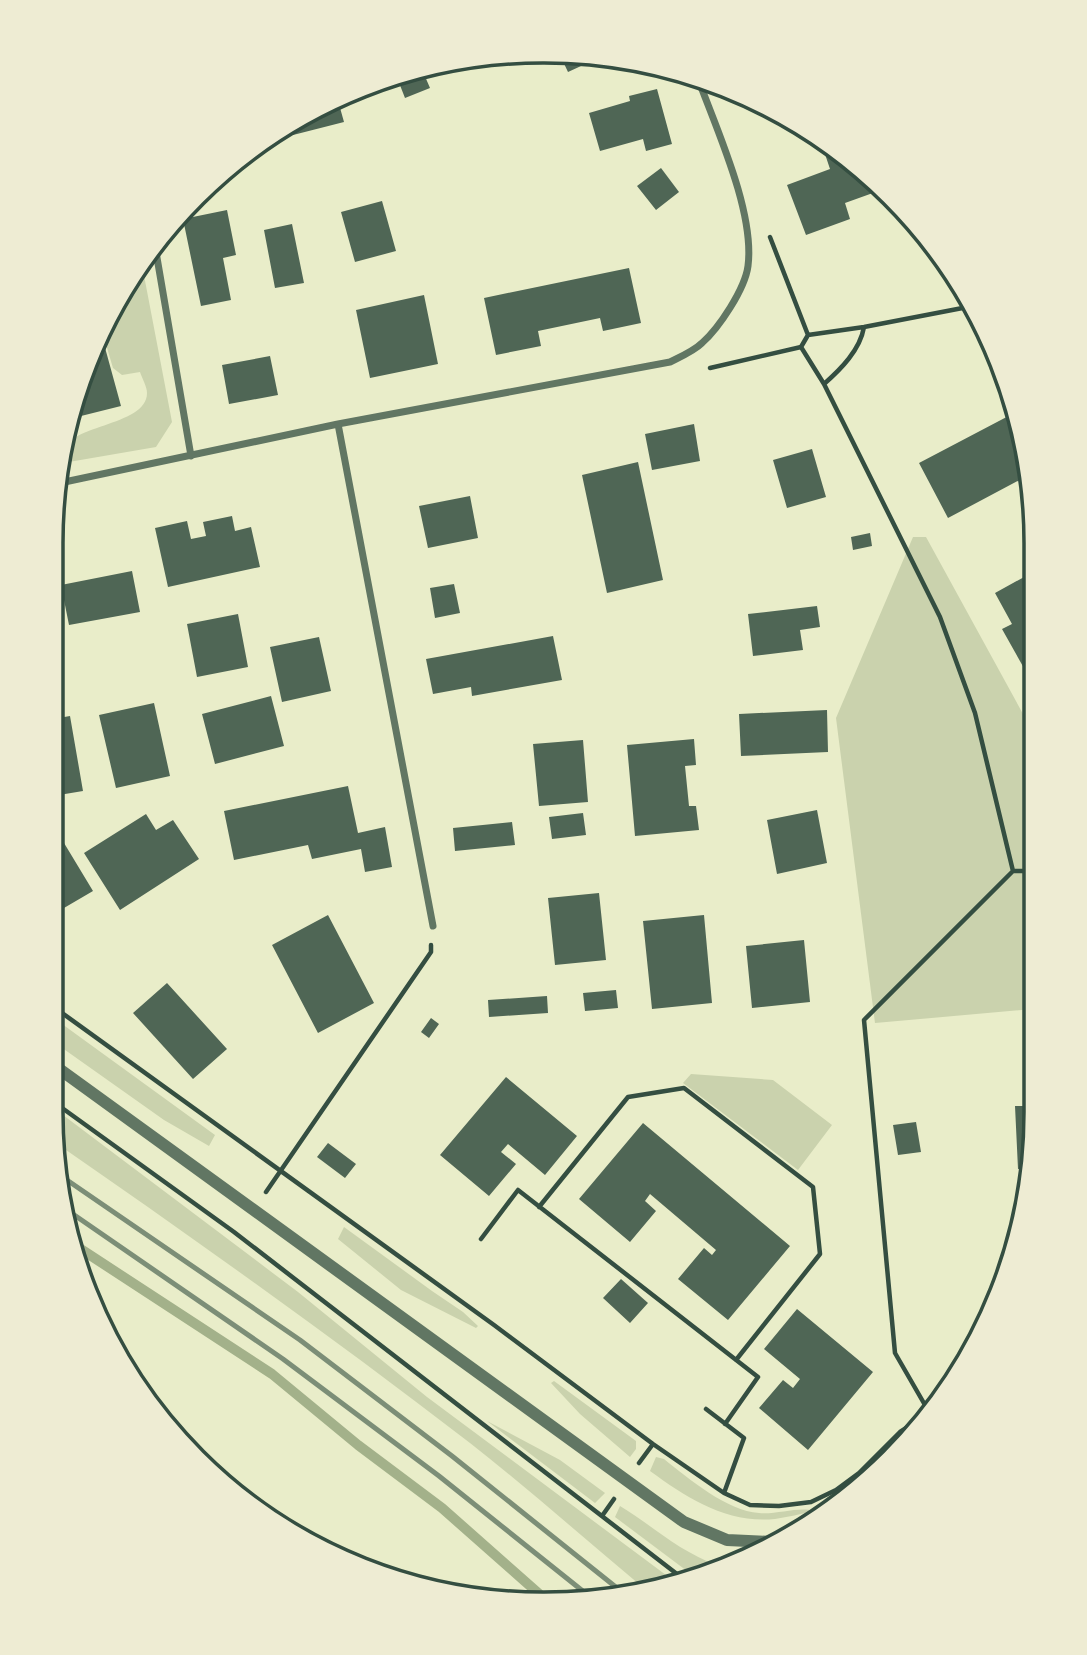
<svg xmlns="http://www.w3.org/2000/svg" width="1087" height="1655" font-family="Arial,sans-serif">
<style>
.green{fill:#cad2ad}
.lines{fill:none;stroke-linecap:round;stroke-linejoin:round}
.stream{stroke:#a3b18a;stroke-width:10}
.building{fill:#4f6655}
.path{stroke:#344e41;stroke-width:4.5}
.minor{stroke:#617663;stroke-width:7}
.tertiary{stroke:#617663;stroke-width:12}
.rail{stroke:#7c8e77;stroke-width:5}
.rim{fill:none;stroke:#344e41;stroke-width:3.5}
</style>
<rect width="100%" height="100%" fill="#e9edc9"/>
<path class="green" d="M 142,265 L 172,422 L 156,447 L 63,463 C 50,423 147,430 147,393 C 147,387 142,378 140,372 L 122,375 L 113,368 L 105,341 L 96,343 L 101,326 Z
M 913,537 L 926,537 L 1034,734 L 1033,1009 L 875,1023 L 836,718 Z
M 51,1016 L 215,1135 L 209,1146 L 164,1120 L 51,1040 Z
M 691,1074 L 773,1080 L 832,1125 L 798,1170 L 683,1083 Z
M 51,1106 L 298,1292 L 427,1397 L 678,1584 L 671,1588 L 646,1590 C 587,1541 530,1490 470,1443 C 335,1339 196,1240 56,1143 Z
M 344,1227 L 432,1291 L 463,1312 L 478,1326 L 476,1328 L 401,1290 L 338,1239 Z
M 554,1381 L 636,1441 L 636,1449 L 630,1457 L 580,1414 L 551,1383 Z
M 487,1421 L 560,1460 L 605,1493 L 595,1503 Z
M 656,1457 L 664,1459 C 689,1479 727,1511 759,1513 C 775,1515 801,1506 813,1511 C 801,1514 788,1517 775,1519 C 727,1524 687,1498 650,1471 Z
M 620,1506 C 656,1528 678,1551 719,1566 L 695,1577 L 615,1517 Z"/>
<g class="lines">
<path class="stream" d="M 73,1244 L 272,1374 L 358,1445 L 442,1508 L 546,1600"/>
</g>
<path class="building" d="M 559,53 L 605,55 L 568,72 Z
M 421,67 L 430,88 L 405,98 L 396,75 Z
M 657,89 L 672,144 L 646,151 L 643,139 L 600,151 L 589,113 L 630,101 L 629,96 Z
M 337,97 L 344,122 L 293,135 L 290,124 L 325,102 Z
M 836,150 L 868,173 L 884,189 L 845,203 L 850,219 L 806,235 L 787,185 L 830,169 L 825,154 Z
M 661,168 L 679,192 L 656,210 L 637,186 Z
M 382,201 L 396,251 L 355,262 L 341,212 Z
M 227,210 L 236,255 L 223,258 L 231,300 L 201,306 L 183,219 Z
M 292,224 L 304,283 L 275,288 L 264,230 Z
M 629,268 L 641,323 L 603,331 L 600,318 L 538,331 L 541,346 L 496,355 L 484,298 Z
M 424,295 L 438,364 L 370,378 L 356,310 Z
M 104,344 L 121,406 L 73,418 L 95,346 Z
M 270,356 L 278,395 L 229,404 L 222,365 Z
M 1018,411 L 1029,475 L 948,518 L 919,463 Z
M 694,424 L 700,461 L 652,470 L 645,434 Z
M 812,449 L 826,497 L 787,508 L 773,460 Z
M 638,462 L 663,580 L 607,593 L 582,475 Z
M 470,496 L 478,538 L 428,548 L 419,506 Z
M 232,516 L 235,531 L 251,527 L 260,567 L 168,587 L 155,528 L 187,521 L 191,539 L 206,536 L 203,522 Z
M 870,533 L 872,546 L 853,550 L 851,537 Z
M 132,571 L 140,612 L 69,625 L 61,585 Z
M 1035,571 L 1034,687 L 1034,710 L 1024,692 L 1034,686 L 1002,629 L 1012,624 L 995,593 Z
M 454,584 L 460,613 L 435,618 L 430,588 Z
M 817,606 L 820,627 L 800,630 L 803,650 L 753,656 L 748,614 Z
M 238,614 L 248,667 L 197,677 L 187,624 Z
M 553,636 L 562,680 L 472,696 L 471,687 L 433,694 L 426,659 Z
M 319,637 L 331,691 L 282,702 L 270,647 Z
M 271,696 L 284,746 L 215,764 L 202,714 Z
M 154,703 L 170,776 L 116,788 L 99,715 Z
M 827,710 L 828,752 L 741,756 L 739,714 Z
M 70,716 L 83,791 L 53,796 L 53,719 Z
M 694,739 L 696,765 L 685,766 L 689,806 L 696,806 L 699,830 L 635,836 L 627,745 Z
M 583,740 L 588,802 L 539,806 L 533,744 Z
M 348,786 L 358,833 L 385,827 L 392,867 L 365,872 L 361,849 L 312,859 L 308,845 L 234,860 L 224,811 Z
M 817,810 L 827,863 L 777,874 L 767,820 Z
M 583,813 L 586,835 L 552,839 L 549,817 Z
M 146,814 L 156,830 L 173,820 L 199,859 L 120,910 L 84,853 Z
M 512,822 L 515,845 L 455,851 L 453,828 Z
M 61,838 L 93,891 L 52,915 L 53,843 Z
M 599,893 L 606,960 L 555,965 L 548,898 Z
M 328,915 L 374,1003 L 318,1033 L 272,945 Z
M 704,915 L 712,1003 L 652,1009 L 643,921 Z
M 804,940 L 810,1002 L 752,1008 L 746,946 Z
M 167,983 L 227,1049 L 193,1079 L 133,1013 Z
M 616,990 L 618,1008 L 585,1011 L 583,993 Z
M 547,996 L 548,1013 L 489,1017 L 488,1000 Z
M 431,1018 L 439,1024 L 429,1038 L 421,1032 Z
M 506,1077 L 577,1136 L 545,1175 L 508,1144 L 501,1152 L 516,1164 L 489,1196 L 440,1155 Z
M 1015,1106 L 1032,1106 L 1032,1168 L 1018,1169 Z
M 916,1122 L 921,1152 L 898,1155 L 893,1125 Z
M 643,1123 L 790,1246 L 728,1320 L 678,1279 L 704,1248 L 712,1255 L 716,1250 L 650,1194 L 645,1201 L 656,1211 L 630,1242 L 579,1199 Z
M 328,1143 L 356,1164 L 345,1178 L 317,1157 Z
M 621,1279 L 648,1303 L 630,1323 L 603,1298 Z
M 797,1309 L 873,1372 L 808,1450 L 759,1408 L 783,1380 L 793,1388 L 800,1379 L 764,1349 Z"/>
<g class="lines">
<path class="path" d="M 808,335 L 864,327 L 973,306
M 801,347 L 824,384 L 940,617 L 975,713 L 1013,871 L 864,1020 L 895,1353 L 929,1412
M 710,368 L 801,347 L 808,335 L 770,237
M 824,384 C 841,369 860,350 864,327
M 1013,871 L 1034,871
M 51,1005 L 494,1325 L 653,1444 L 724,1493 L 750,1505 L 779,1506 L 811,1502 L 836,1490 L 859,1473 L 900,1432 L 928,1414
M 51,1100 L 234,1232 L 686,1581
M 266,1192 L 431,952 L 431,945
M 539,1207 L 628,1097 L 684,1088 L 813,1187 L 820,1254 L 736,1360
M 481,1239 L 518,1190 L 758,1377 L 725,1424
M 706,1409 L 744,1438 L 724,1493
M 639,1463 L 653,1444
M 602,1516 L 614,1499"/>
<path class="minor" d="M 155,246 L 191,456
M 338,424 L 433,926
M 55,484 L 338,424 L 670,362 C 680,357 694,351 702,343 C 719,328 745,289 748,266 C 755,212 716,128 697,76"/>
<path class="tertiary" d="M 51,1063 L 684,1522 L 727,1540 L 771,1542"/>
<path class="rail" d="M 61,1176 L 300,1340 L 452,1456 L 622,1592
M 67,1210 L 283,1359 L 439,1476 L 589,1596"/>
</g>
<path d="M0 0H1087V1655H0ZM543 63H544A480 480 0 0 1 1024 543V1112A480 480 0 0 1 544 1592H543A480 480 0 0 1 63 1112V543A480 480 0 0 1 543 63Z" fill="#eeecd3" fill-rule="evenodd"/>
<path class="rim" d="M543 63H544A480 480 0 0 1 1024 543V1112A480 480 0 0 1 544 1592H543A480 480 0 0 1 63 1112V543A480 480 0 0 1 543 63Z"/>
</svg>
